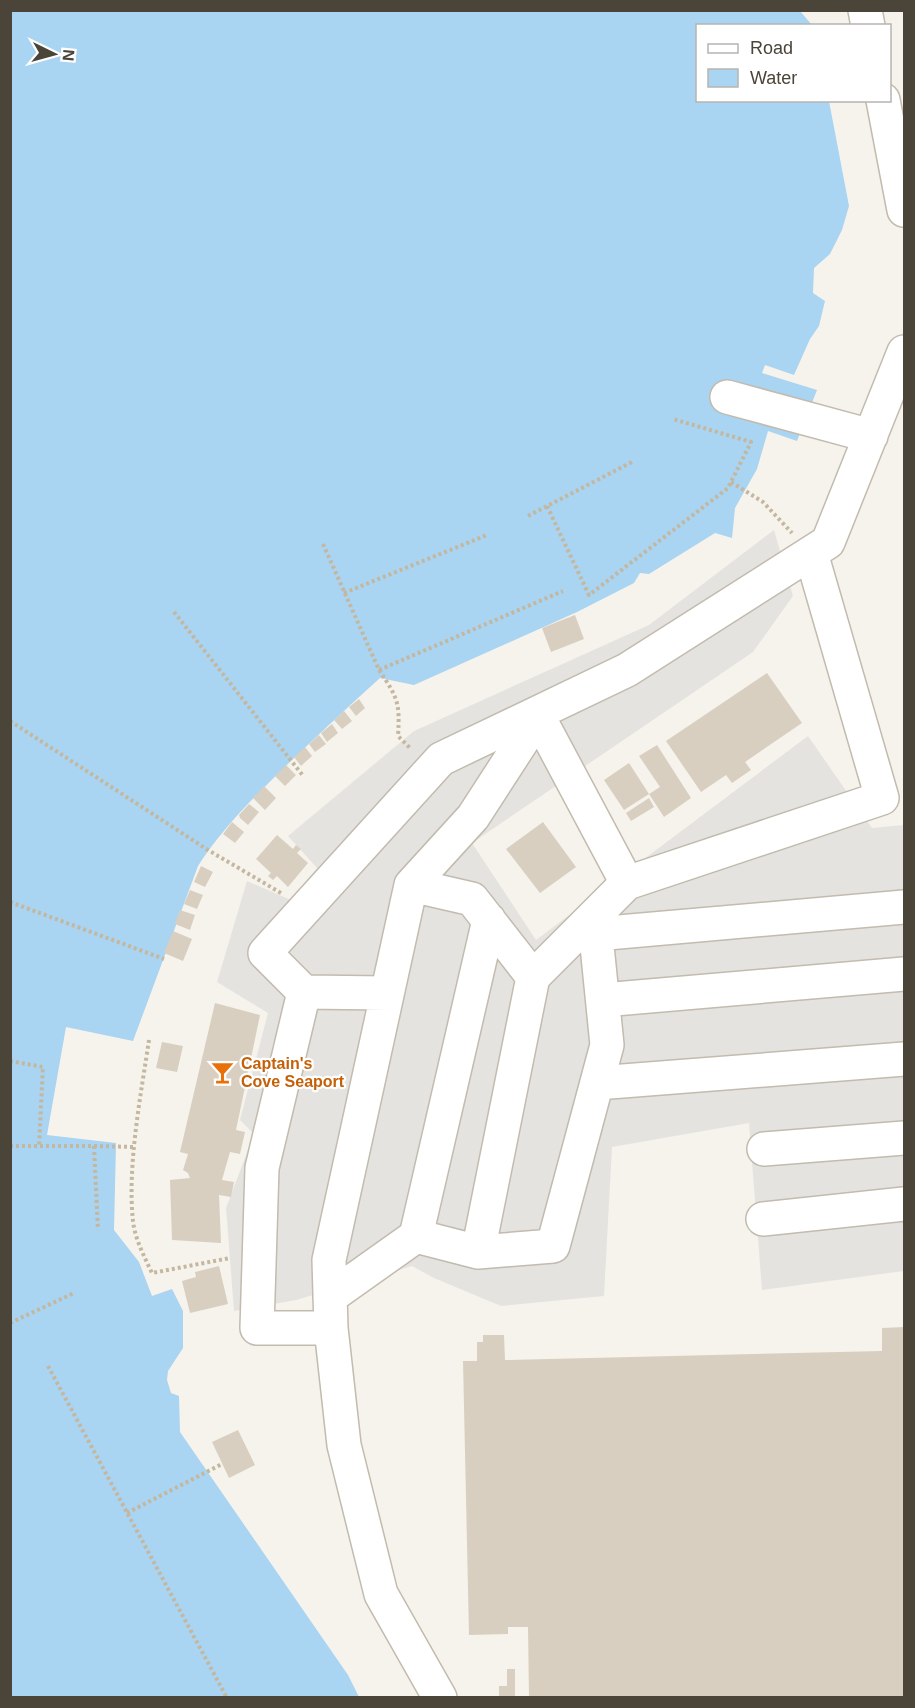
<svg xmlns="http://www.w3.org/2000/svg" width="915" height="1708" font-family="Helvetica,sans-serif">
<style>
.parking{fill:#e5e3e0}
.water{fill:#a9d4f2}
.building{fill:#d8cfc1}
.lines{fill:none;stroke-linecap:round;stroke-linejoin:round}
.minor-casing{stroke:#c2bbae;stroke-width:36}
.path{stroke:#c4b79f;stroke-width:4;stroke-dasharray:3 3;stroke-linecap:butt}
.minor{stroke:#fff;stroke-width:33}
.labels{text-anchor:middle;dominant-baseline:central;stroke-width:4.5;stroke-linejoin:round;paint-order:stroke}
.food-label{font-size:16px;font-weight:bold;fill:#c56008;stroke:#fff;text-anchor:start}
</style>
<rect width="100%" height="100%" fill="#f6f3ec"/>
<path class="parking" d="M 774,530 L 793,596 L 753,652 L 472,843 L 536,940 L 808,736 L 872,828 L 904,825 L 904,1271 L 762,1290 L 749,1123 L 612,1147 L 604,1296 L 501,1306 L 434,1278 L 412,1266 L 296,1300 L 234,1311 L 226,1208 L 254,1134 L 240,1120 L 268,1013 L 217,982 L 247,881 L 291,900 L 317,868 L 288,836 L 414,731 L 649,625 Z"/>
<path class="water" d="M 11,11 L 800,11 L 812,25 L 698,26 L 698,100 L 829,101 L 849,206 L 842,230 L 830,254 L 814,268 L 813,293 L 825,301 L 819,326 L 810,339 L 794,375 L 765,365 L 762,373 L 817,390 L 797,441 L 768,431 L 757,469 L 735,508 L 732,538 L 715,533 L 649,574 L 640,573 L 634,583 L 577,612 L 414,685 L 380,678 C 350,705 321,732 292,760 C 258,793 224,826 198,866 L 133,1041 L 66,1027 L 47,1135 L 116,1143 L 114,1230 L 139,1262 L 152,1296 L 172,1289 L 183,1311 L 183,1348 L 168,1371 L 167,1380 L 171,1393 L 179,1396 L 180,1432 L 348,1675 L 359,1697 L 11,1698 Z"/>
<path class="building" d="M 575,615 L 584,639 L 551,652 L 542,628 Z
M 767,673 L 802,723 L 745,762 L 751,770 L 732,783 L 726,775 L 701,792 L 666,741 Z
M 359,699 L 365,708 L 356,716 L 349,707 Z
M 344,711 L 352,721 L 342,729 L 334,720 Z
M 332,724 L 338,733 L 327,742 L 321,733 Z
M 319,735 L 326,744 L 315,752 L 309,744 Z
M 657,745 L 691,798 L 664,817 L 649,794 L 660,787 L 639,756 Z
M 305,747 L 312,756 L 301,766 L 294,757 Z
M 629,763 L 649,794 L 624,810 L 604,780 Z
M 286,765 L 296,775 L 285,786 L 275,776 Z
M 264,786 L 276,798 L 265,810 L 253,798 Z
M 649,798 L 654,807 L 631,821 L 626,813 Z
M 249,804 L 259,812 L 248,825 L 240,818 L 239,815 Z
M 232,822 L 244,832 L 235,843 L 223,834 Z
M 543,822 L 576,867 L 540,893 L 506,849 Z
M 277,835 L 293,849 L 296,845 L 301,849 L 297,853 L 308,863 L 288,887 L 277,876 L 273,880 L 268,876 L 271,873 L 256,859 Z
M 201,866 L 213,872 L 205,887 L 194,882 Z
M 190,890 L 203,895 L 197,909 L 184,904 Z
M 180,910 L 195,915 L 190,930 L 175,924 Z
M 173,931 L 192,939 L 183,961 L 164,953 Z
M 215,1003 L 260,1015 L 236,1130 L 245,1132 L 240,1154 L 230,1152 L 222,1180 L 234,1182 L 231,1197 L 219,1195 L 221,1243 L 172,1240 L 170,1180 L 190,1178 L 188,1173 L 183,1170 L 188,1154 L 180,1152 Z
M 162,1042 L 183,1046 L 177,1072 L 156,1068 Z
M 219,1266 L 228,1304 L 190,1313 L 182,1281 L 196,1277 L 195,1272 Z
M 904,1327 L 904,1698 L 529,1698 L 528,1627 L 508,1627 L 508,1634 L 469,1635 L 463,1361 L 477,1361 L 477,1342 L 483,1342 L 483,1335 L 504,1335 L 505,1360 L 882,1351 L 882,1328 Z
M 238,1430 L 255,1465 L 229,1478 L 212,1442 Z
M 507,1669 L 515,1669 L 515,1698 L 499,1698 L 499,1686 L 507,1686 Z"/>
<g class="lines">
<defs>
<path id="minor" d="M 865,10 L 868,26
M 883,100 L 904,210
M 727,397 L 871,436
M 627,883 L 882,798 L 811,553
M 411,885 L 472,899 L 533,977 L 627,883 L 538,716
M 489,920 L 416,1236 L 478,1252 L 553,1246 L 607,1045 L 594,916
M 596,934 L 904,907
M 304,992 L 387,993
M 603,1000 L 904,974
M 597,1083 L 904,1059
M 764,1149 L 904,1138
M 763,1219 L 904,1204
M 478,1252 L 533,977
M 330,1297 L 416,1236
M 331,1328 L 329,1260 L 411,885 L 473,817 L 541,712
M 440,1698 L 381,1594 L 344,1445 L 331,1328 L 257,1328 L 262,1168 L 304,992 L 265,953 L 441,759 L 627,670 L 828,542 L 904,352"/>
</defs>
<use href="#minor" class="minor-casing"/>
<path class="path" d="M 731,482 L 763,502 L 792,533
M 547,506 L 589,595 L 728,488 L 751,442 L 673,419
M 528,516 L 632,462
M 323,544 L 379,670 L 563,591
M 344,593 L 487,535
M 174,612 L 304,777
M 379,670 C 398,698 400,703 398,736 L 411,749
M 10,721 L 208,850 L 281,893
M 10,902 L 164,959
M 149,1040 C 141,1094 127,1166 133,1221 C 135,1239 144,1256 152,1273 L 230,1258
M 10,1061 L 43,1067 L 39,1146
M 10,1146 L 94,1146 L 98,1230
M 94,1146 L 135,1147
M 10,1323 L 74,1293
M 48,1366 L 227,1698
M 127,1513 L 222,1464"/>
<use href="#minor" class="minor"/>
</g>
<defs>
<symbol id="bar-bare" viewBox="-9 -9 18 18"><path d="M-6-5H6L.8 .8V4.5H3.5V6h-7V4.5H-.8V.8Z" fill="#e8710a" stroke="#fff" stroke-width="2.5" paint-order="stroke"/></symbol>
</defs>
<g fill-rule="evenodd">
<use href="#bar-bare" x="206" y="1056" width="33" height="33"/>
</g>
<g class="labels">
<g class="food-label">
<text x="241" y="1063">Captain's<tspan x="241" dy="18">Cove Seaport</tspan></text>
</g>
</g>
<rect width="915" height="1708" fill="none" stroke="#4b4439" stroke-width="24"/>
<rect x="696" y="24" width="195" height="78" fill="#ffffff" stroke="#b7b4b0" stroke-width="1.5"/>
<rect x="708" y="44" width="30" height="9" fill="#ffffff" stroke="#b7b4b0" stroke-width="1.5"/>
<text x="750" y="54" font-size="18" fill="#4b4439">Road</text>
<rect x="708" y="69" width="30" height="18" fill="#a9d4f2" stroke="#b7b4b0" stroke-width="1.5"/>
<text x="750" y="84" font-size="18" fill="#4b4439">Water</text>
<g transform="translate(54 54) rotate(95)" stroke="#ffffff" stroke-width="4.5" paint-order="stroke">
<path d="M0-4.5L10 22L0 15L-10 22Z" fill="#4b4439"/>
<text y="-9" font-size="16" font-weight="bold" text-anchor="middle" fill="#4b4439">N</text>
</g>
</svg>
